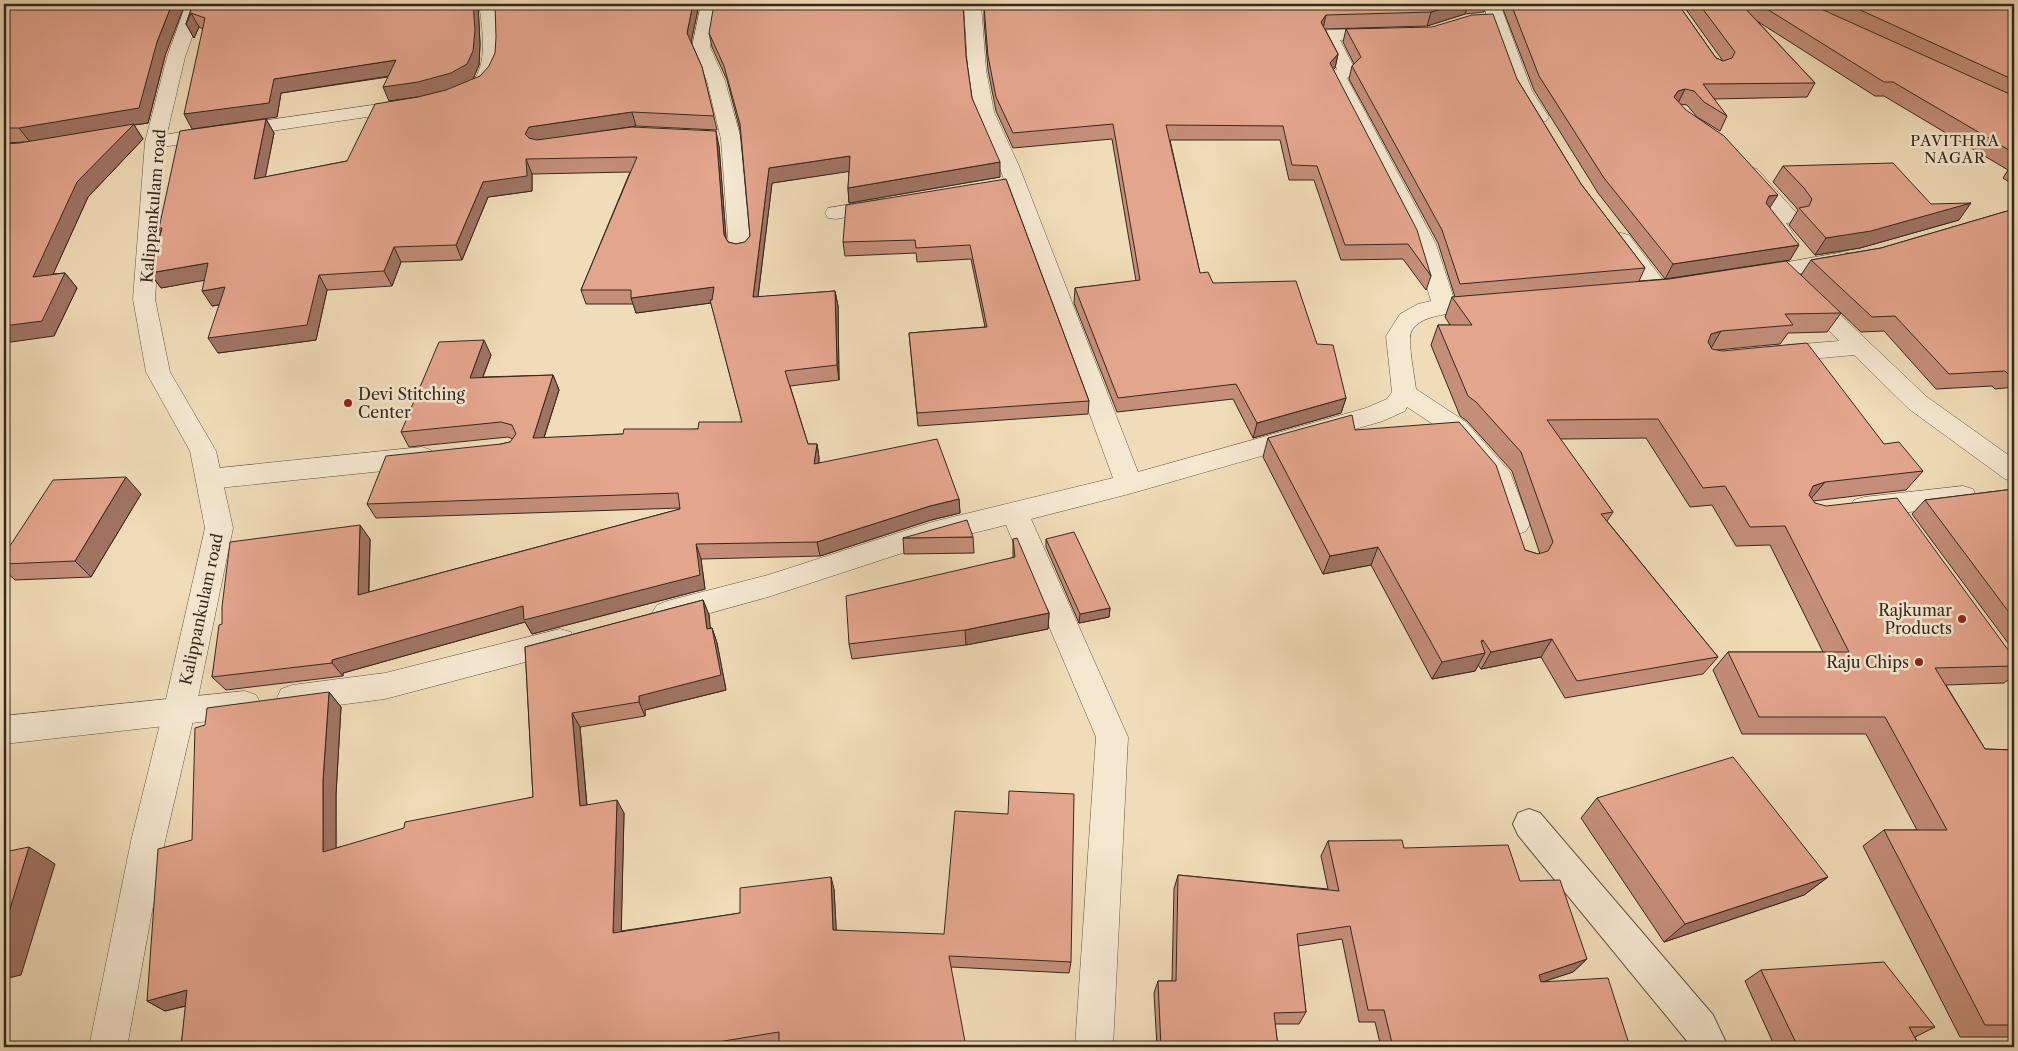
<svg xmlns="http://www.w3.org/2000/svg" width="2018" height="1051" font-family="'Libre Caslon Text',serif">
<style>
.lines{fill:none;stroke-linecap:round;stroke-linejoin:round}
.service-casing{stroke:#635545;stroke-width:2}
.minor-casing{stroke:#635545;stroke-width:1}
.tertiary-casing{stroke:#635545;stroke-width:1}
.service{fill:#f5e8d1;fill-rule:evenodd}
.minor{fill:#f5e8d1;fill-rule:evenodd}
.tertiary{fill:#f5e8d1;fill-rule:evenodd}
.wall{fill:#c48e79;stroke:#34281f}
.shaded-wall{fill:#a07463;stroke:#34281f}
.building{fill:#e4a58d;stroke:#34281f}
.poi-dot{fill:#8f2418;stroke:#f5e8d1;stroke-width:2}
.labels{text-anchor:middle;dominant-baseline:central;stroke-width:5;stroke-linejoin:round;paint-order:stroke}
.far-neighbourhood-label{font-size:15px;letter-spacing:1px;fill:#34281f;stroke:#f5e8d1}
.street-label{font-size:16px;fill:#34281f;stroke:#f5e8d1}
.poi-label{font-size:16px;fill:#34281f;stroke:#f5e8d1;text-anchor:end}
</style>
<rect width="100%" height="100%" fill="#f0dcb8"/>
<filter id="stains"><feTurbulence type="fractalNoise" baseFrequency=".004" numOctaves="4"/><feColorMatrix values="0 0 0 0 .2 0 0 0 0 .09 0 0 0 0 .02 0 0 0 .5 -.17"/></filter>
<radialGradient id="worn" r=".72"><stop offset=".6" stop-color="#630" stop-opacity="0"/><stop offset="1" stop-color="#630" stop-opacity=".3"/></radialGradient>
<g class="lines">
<defs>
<path id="service" d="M 1529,809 L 1540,813 L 1713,1015 L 1728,1047 L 1691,1047 L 1687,1041 L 1518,835 L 1513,824 L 1518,813 Z"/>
<path id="minor" d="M 479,4 L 497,4 C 500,31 510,79 478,93 C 471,96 467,97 459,95 L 457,91 C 461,84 470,85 475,78 C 488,59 482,25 479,4 Z
M 701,4 L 718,4 L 710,47 L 725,81 L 741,139 L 751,250 L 748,255 L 740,257 L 732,255 L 729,250 L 721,139 L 707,81 L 692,47 Z
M 964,4 L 981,4 L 986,70 L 994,112 L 1019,166 L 1138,472 L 1366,408 L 1387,399 L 1392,392 L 1386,336 L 1400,314 L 1418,304 L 1431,301 L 1414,244 L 1328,76 L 1337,69 L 1320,35 L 1323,31 L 1329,30 L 1381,28 L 1387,29 L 1390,33 L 1387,37 L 1381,38 L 1340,40 L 1356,71 L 1347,78 L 1436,244 L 1454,299 L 1485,297 L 1493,299 L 1497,304 L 1493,309 L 1485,311 C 1466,313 1411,311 1410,338 C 1410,355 1414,373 1416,389 L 1466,422 L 1510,472 L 1530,524 L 1526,531 L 1516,535 L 1506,531 L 1489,483 L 1448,434 L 1407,407 L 1405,411 L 1383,421 L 1129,494 L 1031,519 L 1128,737 L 1113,1047 L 1075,1047 L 1096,737 L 1006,525 L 933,543 L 768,597 L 667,625 L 657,621 L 652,613 L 657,605 L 667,601 L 768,575 L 932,522 L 1113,478 L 999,166 L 974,112 L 968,70 Z
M 1483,4 L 1500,4 L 1532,91 L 1549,117 L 1546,121 L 1539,123 L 1532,121 L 1514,91 Z
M 408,100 L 415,102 L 418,106 L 415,110 L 155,148 L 148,146 L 145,142 L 148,138 L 155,136 Z
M 1750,167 L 1757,169 L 1800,217 L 1797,222 L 1786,223 L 1799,242 L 1796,247 L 1788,249 L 1780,247 L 1759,217 L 1762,212 L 1772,211 L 1740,173 L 1743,169 Z
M 883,199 L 890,201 L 894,205 L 890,209 L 836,219 L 828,218 L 825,213 L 828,208 Z
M 1621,233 L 1629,235 L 1666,284 L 1669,289 L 1666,294 L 1658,296 L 1650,294 L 1610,240 L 1613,235 Z
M 1844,252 L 1852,254 L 1855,259 L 1852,264 L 1759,281 L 1751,279 L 1748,274 L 1751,269 L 1759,267 Z
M 1808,290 L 1816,292 L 1927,397 L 2014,459 L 2014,482 L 2005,479 L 1909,409 L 1854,355 L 1777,362 L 1768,360 L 1765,354 L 1768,348 L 1777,346 L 1839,341 L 1797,297 L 1800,292 Z
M 422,447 L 431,450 L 435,457 L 431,464 L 422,467 L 209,489 L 200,486 L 196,479 L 200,472 L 209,469 Z
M 1963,486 L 1973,489 L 1976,496 L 1973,503 L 1963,506 L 1864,517 L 1854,514 L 1850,507 L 1854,500 L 1864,497 Z
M 560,629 L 571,632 L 575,641 L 571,650 L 385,699 L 292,711 L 281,707 L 277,698 L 281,689 L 292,685 L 385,673 Z
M 245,691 L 256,695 L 261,704 L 256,713 L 245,717 L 4,744 L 4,716 Z"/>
<path id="tertiary" d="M 186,4 L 204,4 L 185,57 L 165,142 L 155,299 L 170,372 L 216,451 L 233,528 L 195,712 L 165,841 L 127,1047 L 89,1047 L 131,841 L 163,712 L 205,528 L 190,451 L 146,372 L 133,299 L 145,142 L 167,57 Z"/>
</defs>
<use href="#service" class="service-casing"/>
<use href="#minor" class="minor-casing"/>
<use href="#tertiary" class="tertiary-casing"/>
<use href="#service" class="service"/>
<use href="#minor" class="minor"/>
<use href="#tertiary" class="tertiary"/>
</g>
<path class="wall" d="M 4,4 L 165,56 L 148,123 L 134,125 L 143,139 L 88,197 L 53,274 L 65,273 L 77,288 L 54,336 L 19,143 L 25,142 L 4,143 Z
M 193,4 L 478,4 L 480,44 L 479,65 L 473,79 L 699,4 L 691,42 L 702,67 L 717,130 L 636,126 L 577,135 L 719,146 L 726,239 L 728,242 L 736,244 L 745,242 L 750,236 L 740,130 L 727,80 L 712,47 L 709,33 L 966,56 L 972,98 L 1000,177 L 849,203 L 848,188 L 849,171 L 772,183 L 758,297 L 835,291 L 838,306 L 839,380 L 790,386 L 808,444 L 817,444 L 819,458 L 819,463 L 959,499 L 960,513 L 931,520 L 820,556 L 701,559 L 705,589 L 532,634 L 525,622 L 343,673 L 343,676 L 226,690 L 212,677 L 222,624 L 370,539 L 369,592 L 680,509 L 680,508 L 376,518 L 367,504 L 501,444 L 510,442 L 513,439 L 508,437 L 409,447 L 401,432 L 491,355 L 483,377 L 553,375 L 559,390 L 544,438 L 623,434 L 698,429 L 742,422 L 711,303 L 636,313 L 633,304 L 586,304 L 581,290 L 630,172 L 532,174 L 532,191 L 488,197 L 462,260 L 401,262 L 392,286 L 327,290 L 316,340 L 218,353 L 219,305 L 212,306 L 204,280 L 161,288 L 150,273 L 161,232 L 159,228 L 266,119 L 274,133 L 265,177 L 347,161 L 418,97 L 423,96 L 389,101 L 388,77 L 281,93 L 277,117 L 203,29 L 199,27 L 194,38 L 186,24 Z
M 981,4 L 1486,4 L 1484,12 L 1465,14 L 1427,26 L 1325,29 L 1338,54 L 1335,68 L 1333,70 L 1431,276 L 1426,290 L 1403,259 L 1341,260 L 1314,180 L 1289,180 L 1280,140 L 1170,140 L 1200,273 L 1213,283 L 1317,344 L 1346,398 L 1341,413 L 1253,438 L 1233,399 L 1117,412 L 1074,303 L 1075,288 L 1136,281 L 1112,139 L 1013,148 L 996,111 L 988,70 L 984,20 L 984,6 L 990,6 L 982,5 Z
M 1501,4 L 1678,4 L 1716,58 L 1723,61 L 1682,4 L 2014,4 L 2014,185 L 2003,178 L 2008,170 L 1884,96 L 1875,96 L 1757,21 L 1815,83 L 1807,97 L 1713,99 L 1727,116 L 1720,131 L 1697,117 L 1687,105 L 1680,104 L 1770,208 L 1790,260 L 1666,279 L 1801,275 L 1811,260 L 1881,248 L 2014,209 L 2014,387 L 1995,389 L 1992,386 L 1936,389 L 1884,331 L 1861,332 L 1841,313 L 1827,332 L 1788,333 L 1780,344 L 1717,350 L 1884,444 L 1923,471 L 1906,490 L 1813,501 L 1815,503 L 2014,658 L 2014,675 L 2004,683 L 1946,685 L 1985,749 L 2014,750 L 2014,1037 L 1960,1037 L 1863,846 L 1884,830 L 1917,830 L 1866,734 L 1742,734 L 1713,670 L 1728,652 L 1823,652 L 1770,545 L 1736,546 L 1712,505 L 1690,507 L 1646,438 L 1560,439 L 1613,512 L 1607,521 L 1718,657 L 1703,674 L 1565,698 L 1541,657 L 1481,669 L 1478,665 L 1475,671 L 1432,679 L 1371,565 L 1323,574 L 1263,457 L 1268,438 L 1355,430 L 1525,550 L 1538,554 L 1540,554 L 1512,471 L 1467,421 L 1460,416 L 1431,345 L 1438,325 L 1450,325 L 1445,317 L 1452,297 L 1455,297 L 1438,243 L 1349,79 L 1352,66 L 1354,64 L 1343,42 L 1346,29 L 1517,79 L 1581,184 L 1645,268 L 1639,281 L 1665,279 L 1598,193 L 1534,90 Z
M 1783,166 L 1931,204 L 1959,220 L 1860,248 L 1815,255 L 1789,225 L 1798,210 L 1794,205 L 1773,182 Z
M 1006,179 L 1089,401 L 1088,414 L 918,426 L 909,333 L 985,327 L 971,259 L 917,262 L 916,253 L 845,256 L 843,242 Z
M 2014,489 L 2014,651 L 1912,514 L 1925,500 Z
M 141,494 L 91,577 L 15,580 L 4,570 L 4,555 Z
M 973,537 L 974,553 L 904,554 L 903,538 Z
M 1013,539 L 1049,613 L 1048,629 L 966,645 L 852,659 L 849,644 L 1013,557 Z
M 1046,539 L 1110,608 L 1109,617 L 1079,623 L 1046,547 Z
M 703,600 L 709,615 L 710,628 L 712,628 L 717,643 L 726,690 L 645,710 L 645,716 L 580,727 L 587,805 L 624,813 L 621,931 L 740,913 L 834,889 L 836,930 L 1071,962 L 1069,973 L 951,967 L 779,1043 L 751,1047 L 181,1047 L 186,1006 L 165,1011 L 147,1001 L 192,840 L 329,692 L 341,707 L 336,794 L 336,848 L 533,797 L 525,647 Z
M 1597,798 L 1828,877 L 1804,895 L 1664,942 L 1581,818 Z
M 1328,841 L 1404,848 L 1520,881 L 1587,959 L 1573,972 L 1542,982 L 1630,1047 L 1381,1047 L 1375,1022 L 1359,1022 L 1342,939 L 1298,946 L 1306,1012 L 1299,1024 L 1275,1024 L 1278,1047 L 1157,1047 L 1154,993 L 1158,981 L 1172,981 L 1174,889 L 1178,875 L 1328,889 L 1321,856 Z
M 1761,970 L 1935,1027 L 1915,1037 L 1920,1047 L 1775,1047 L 1745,981 Z"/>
<path class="shaded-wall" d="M 172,4 L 185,4 L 165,56 L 148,123 L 134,125 L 143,139 L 88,197 L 45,292 L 33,277 L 30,142 L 19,128 L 157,42 Z
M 473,4 L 478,4 L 480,44 L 479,65 L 473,79 L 457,88 L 424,96 L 389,101 L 383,87 Z
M 693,4 L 699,4 L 690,47 L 687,33 Z
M 1459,4 L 1469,4 L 1465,14 L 1427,26 L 1431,12 Z
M 191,13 L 199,27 L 194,38 L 186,24 Z
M 1326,15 L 1323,29 L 1321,22 Z
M 1338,54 L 1335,68 L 1326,77 L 1330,63 Z
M 396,60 L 402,74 L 281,93 L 277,117 L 192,129 L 184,114 L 274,79 Z
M 1685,89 L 1678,103 L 1674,97 L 1678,91 Z
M 632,112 L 636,126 L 534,141 L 530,148 L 525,134 L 529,127 Z
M 266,119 L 274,133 L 262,194 L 254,179 Z
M 716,131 L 719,146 L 727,250 L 724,235 Z
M 850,156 L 852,171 L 772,183 L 756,312 L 753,297 L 769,168 Z
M 526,159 L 532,174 L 532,191 L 488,197 L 462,260 L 456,245 L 483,182 Z
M 1000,162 L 1000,177 L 849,203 L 848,188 Z
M 1778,195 L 1769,209 L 1760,211 L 1769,196 Z
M 1971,203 L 1959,220 L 1860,248 L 1815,255 L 1826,238 Z
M 1799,245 L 1790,260 L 1665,279 L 1673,264 Z
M 394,247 L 401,262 L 392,286 L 384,271 Z
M 208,263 L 217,278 L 161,288 L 150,273 Z
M 65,273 L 77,288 L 54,336 L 4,343 L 4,326 Z
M 319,275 L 327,290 L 316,340 L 218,353 L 208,338 Z
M 225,287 L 234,302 L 212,306 L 202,291 Z
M 714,287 L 718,302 L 636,313 L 631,298 Z
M 835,291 L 838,306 L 839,380 L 837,365 Z
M 1721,331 L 1710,350 L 1699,353 L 1711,334 Z
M 484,340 L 491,355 L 477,392 L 470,378 Z
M 553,375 L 559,390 L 539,453 L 533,438 Z
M 1346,398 L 1341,413 L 1253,438 L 1257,423 Z
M 817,444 L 819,458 L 817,479 L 814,464 Z
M 126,477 L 141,494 L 91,577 L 75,561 Z
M 1825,482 L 1809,501 L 1798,505 L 1813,486 Z
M 959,499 L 960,513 L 931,520 L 820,556 L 817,542 L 930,506 Z
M 360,525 L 370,539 L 368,609 L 358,595 Z
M 696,544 L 701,559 L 705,589 L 532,634 L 525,622 L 343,673 L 343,676 L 332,663 L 332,660 Z
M 1378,547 L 1371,565 L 1323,574 L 1330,556 Z
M 703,600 L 709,615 L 712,644 L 707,629 Z
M 1110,608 L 1109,617 L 1079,623 L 1080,614 Z
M 1049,613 L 1048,629 L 966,645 L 965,630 Z
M 712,628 L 717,643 L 726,690 L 645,710 L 645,716 L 639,702 L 639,696 Z
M 1552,639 L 1541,657 L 1481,669 L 1491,652 Z
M 1483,640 L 1475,655 L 1485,653 L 1475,671 L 1432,679 L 1442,662 Z
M 329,692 L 341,707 L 336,794 L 336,864 L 323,852 L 323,780 Z
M 572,713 L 580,727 L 588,819 L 580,806 Z
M 617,800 L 624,813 L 621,944 L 613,933 Z
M 29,847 L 55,864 L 21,975 L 4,979 L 4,928 Z
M 831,877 L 834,889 L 837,942 L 833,930 Z
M 1828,877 L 1804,895 L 1664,942 L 1685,924 Z
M 1587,959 L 1573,972 L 1527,987 L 1539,975 Z
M 187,990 L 205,1001 L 165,1011 L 147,1001 Z"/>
<path class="building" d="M 4,4 L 172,4 L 157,42 L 139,108 L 19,128 L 4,128 Z
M 193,4 L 473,4 L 475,30 L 473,51 L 467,64 L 451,73 L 418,82 L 383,87 L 396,60 L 274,79 L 269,103 L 184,114 L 205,18 L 191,13 L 186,24 Z
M 495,4 L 693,4 L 687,33 L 702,67 L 714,116 L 632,112 L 529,127 L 525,134 L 529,138 L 537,140 L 632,127 L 716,131 L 724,235 L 728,242 L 736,244 L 745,242 L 750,236 L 740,124 L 724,66 L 709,33 L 714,4 L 963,4 L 966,56 L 972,98 L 1000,162 L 848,188 L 850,156 L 769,168 L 753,297 L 835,291 L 837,365 L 785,371 L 808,444 L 817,444 L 814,464 L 937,439 L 959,499 L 930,506 L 817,542 L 696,544 L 700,575 L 524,620 L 523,606 L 332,660 L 332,663 L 212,677 L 219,625 L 222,624 L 222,607 L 230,542 L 360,525 L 358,595 L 680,509 L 678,493 L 367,504 L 386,456 L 501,444 L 510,442 L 516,434 L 512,425 L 501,422 L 401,432 L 439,342 L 484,340 L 470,378 L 553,375 L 533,438 L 623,434 L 624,429 L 698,429 L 699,422 L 742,422 L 710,300 L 712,300 L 714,287 L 631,298 L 631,290 L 581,290 L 637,157 L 526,159 L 527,176 L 483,182 L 456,245 L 394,247 L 384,271 L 319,275 L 307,325 L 208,338 L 225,287 L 202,291 L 208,263 L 150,273 L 162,228 L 159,228 L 180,131 L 266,119 L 254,179 L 347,161 L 375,104 L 418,97 L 446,90 L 480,76 L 489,66 L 495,53 L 496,37 Z
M 1092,4 L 1459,4 L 1431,12 L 1326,15 L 1321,22 L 1338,54 L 1330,63 L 1417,230 L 1431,276 L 1408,244 L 1345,245 L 1317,166 L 1292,165 L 1283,126 L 1166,125 L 1200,273 L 1208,272 L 1213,283 L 1296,281 L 1317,344 L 1333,345 L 1346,398 L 1257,423 L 1236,384 L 1118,398 L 1075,288 L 1140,280 L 1113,124 L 1013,133 L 996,97 L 988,56 L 984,6 Z
M 1511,4 L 1678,4 L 1716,58 L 1723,61 L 1732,58 L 1735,52 L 1699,4 L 1741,4 L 1815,83 L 1703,84 L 1727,116 L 1704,102 L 1694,91 L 1685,89 L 1678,91 L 1674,97 L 1686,110 L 1724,136 L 1778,195 L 1769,196 L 1766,203 L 1799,245 L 1673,264 L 1604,178 L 1539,76 Z
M 1759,4 L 1810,4 L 2014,96 L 2014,153 L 1893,82 L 1884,82 Z
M 1847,4 L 2014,4 L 2014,80 Z
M 1493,14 L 1517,79 L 1581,184 L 1645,268 L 1460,284 L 1442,230 L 1352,66 L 1361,57 L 1346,29 L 1432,27 L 1472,15 Z
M 134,124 L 77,182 L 33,277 L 65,273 L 42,321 L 4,326 L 4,144 L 19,143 Z
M 1893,163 L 1931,204 L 1971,203 L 1871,231 L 1826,238 L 1799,208 L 1809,206 L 1812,199 L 1804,188 L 1783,166 Z
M 1006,179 L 1089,401 L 917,413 L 909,333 L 987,327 L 970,245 L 916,248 L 915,240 L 843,242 L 846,205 Z
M 2014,209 L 2014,374 L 2008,374 L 2005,371 L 1949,374 L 1895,316 L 1872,317 L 1811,260 L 1881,248 Z
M 1786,261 L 1841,313 L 1785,314 L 1793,325 L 1721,331 L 1711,334 L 1708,342 L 1712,349 L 1722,351 L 1807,343 L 1884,444 L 1899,442 L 1923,471 L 1825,482 L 1813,486 L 1809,495 L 1815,503 L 1826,506 L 1897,498 L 2014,658 L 2014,666 L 1935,668 L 1985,749 L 2014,750 L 2014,1025 L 1985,1025 L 1884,830 L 1947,830 L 1885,717 L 1759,717 L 1728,652 L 1849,652 L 1785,526 L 1750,527 L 1725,486 L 1703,488 L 1658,419 L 1547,420 L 1613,512 L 1601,514 L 1718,657 L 1577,681 L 1552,639 L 1491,652 L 1483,640 L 1481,641 L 1485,653 L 1442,662 L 1378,547 L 1330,556 L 1268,438 L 1352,415 L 1355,430 L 1459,422 L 1496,465 L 1525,550 L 1538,554 L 1548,551 L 1553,542 L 1521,452 L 1476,402 L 1468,396 L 1438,325 L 1472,325 L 1452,297 L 1669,279 Z
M 126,477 L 75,561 L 4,564 L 4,555 L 53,480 Z
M 2014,489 L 2014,619 L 1925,500 Z
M 967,520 L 973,537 L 903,538 Z
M 1074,532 L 1110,608 L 1080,614 L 1046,539 Z
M 1017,538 L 1049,613 L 965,630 L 849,644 L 846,596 L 1015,557 L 1013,539 Z
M 703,600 L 707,629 L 712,628 L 721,675 L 639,696 L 639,702 L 572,713 L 580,806 L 617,800 L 613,933 L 740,913 L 740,888 L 831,877 L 833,930 L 944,934 L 955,811 L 1008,814 L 1009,791 L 1074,794 L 1071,962 L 949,956 L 966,1047 L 779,1047 L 779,1032 L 687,1047 L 181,1047 L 187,990 L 147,1001 L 158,849 L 192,840 L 195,728 L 205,725 L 207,708 L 329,692 L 323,780 L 323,852 L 404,828 L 405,822 L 533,797 L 525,647 Z
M 1733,757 L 1828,877 L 1685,924 L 1597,798 Z
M 1402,840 L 1404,848 L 1508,845 L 1520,881 L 1560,880 L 1587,959 L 1539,975 L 1541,982 L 1608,978 L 1630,1047 L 1393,1047 L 1384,1010 L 1368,1010 L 1350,926 L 1297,934 L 1306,1012 L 1274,1013 L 1278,1047 L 1161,1047 L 1158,981 L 1176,981 L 1178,875 L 1339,891 L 1328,841 Z
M 29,847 L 4,928 L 4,852 Z
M 1884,962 L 1935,1027 L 1909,1027 L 1920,1047 L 1798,1047 L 1761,970 Z"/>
<g class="poi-dot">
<circle cx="348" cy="403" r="5"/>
<circle cx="1962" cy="619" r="5"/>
<circle cx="1919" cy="662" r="5"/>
</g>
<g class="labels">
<g class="far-neighbourhood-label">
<text x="1955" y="140">PAVITHRA<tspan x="1955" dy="17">NAGAR</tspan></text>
</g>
<g class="street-label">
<text transform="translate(153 206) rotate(-85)">Kalippankulam road</text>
<text transform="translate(201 609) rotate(-78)">Kalippankulam road</text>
</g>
<g class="poi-label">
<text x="358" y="394" text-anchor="start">Devi Stitching<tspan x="358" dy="18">Center</tspan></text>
<text x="1952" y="610">Rajkumar<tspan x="1952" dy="18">Products</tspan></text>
<text x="1909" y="662">Raju Chips</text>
</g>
</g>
<rect width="2018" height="1051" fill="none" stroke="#f0dcb8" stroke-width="20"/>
<rect x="5" y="5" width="2008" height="1041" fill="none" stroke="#34281f" stroke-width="2.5"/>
<rect x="10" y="10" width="1998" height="1031" fill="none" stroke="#34281f"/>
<rect width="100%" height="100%" filter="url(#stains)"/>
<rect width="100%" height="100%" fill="url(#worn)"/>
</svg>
